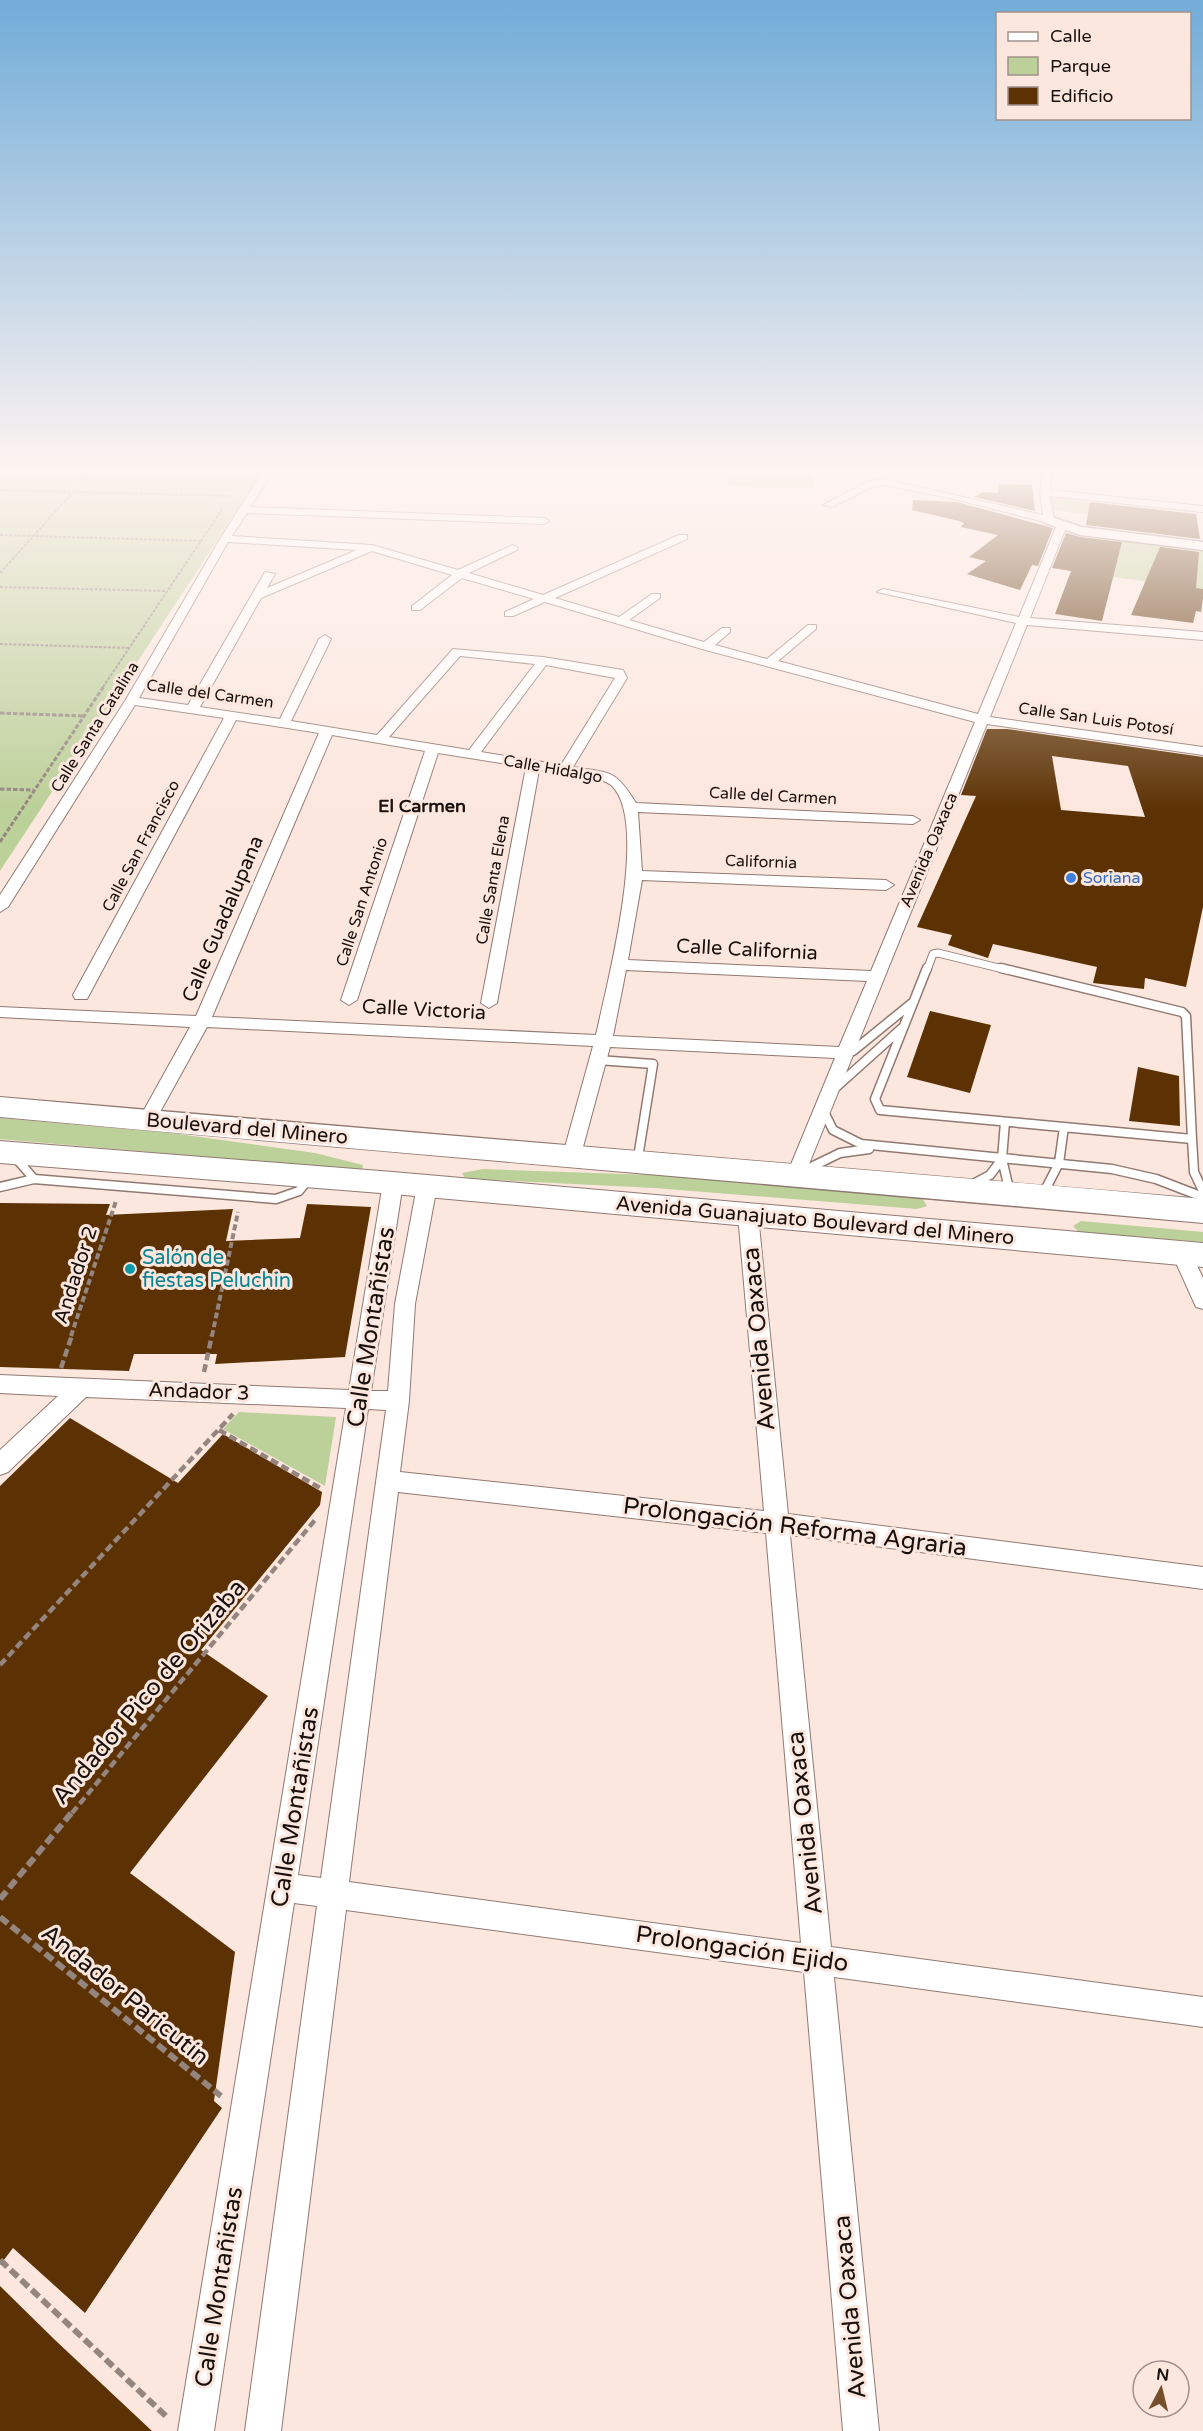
<svg xmlns="http://www.w3.org/2000/svg" width="1203" height="2431" font-family="'Varela Round',sans-serif">
<style>
.green{fill:#bcd099}
.building{fill:#5c3204;fill-rule:evenodd}
.lines{fill:none;stroke-linecap:round;stroke-linejoin:round}
.service-far1-casing{stroke:#907971;stroke-width:9}
.service-casing{stroke:#907971;stroke-width:11}
.minor-casing{stroke:#907971;stroke-width:2}
.tertiary-casing{stroke:#907971;stroke-width:3}
.primary-casing{stroke:#907971;stroke-width:2}
.path-far4{stroke:#94857f;stroke-width:2;stroke-dasharray:3 1.5;stroke-linecap:butt}
.path-far3{stroke:#94857f;stroke-width:3;stroke-dasharray:4.5 2;stroke-linecap:butt}
.path-far2{stroke:#94857f;stroke-width:4;stroke-dasharray:6 3;stroke-linecap:butt}
.path-far1{stroke:#94857f;stroke-width:4.5;stroke-dasharray:8 4;stroke-linecap:butt}
.path{stroke:#94857f;stroke-width:6;stroke-dasharray:10 4.5;stroke-linecap:butt}
.service-far1{stroke:#fff;stroke-width:7}
.service{stroke:#fff;stroke-width:8}
.minor{fill:#fff;fill-rule:evenodd}
.tertiary{fill:#fff;fill-rule:evenodd}
.primary{fill:#fff;fill-rule:evenodd}
.shop-dot{fill:#3f7fe0;stroke:#fce7df;stroke-width:2}
.culture-dot{fill:#0f9aa8;stroke:#fce7df;stroke-width:2}
.labels{text-anchor:middle;dominant-baseline:central;stroke-width:6;stroke-linejoin:round;paint-order:stroke}
.far-street-label{font-size:16px;fill:#18100c;stroke:#fce7df}
.far-shop-label{font-size:16px;fill:#366cbe;stroke:#fce7df;text-anchor:start}
.far-quarter-label{font-size:18px;font-weight:bold;fill:#18100c;stroke:#fce7df}
.street-label{font-size:20px;fill:#18100c;stroke:#fce7df}
.culture-label{font-size:20px;fill:#0d838f;stroke:#fce7df;text-anchor:start}
.near-street-label{font-size:24px;fill:#18100c;stroke:#fce7df}
</style>
<rect width="100%" height="100%" fill="#fce7df"/>
<path class="green" d="M 0,469 L 264,469 L 0,871 Z
M 729,472 L 813,475 L 813,489 L 727,486 Z
M 1050,498 L 1090,502 L 1088,514 L 1052,510 Z
M 1123,537 L 1203,547 L 1203,589 L 1113,577 Z
M 0,1118 L 171,1133 L 315,1153 L 363,1165 L 362,1169 L 357,1170 L 0,1139 Z
M 483,1169 L 680,1176 L 910,1196 L 922,1198 L 927,1206 L 917,1209 L 654,1188 L 474,1179 L 465,1178 L 462,1173 Z
M 1081,1221 L 1203,1232 L 1203,1242 L 1079,1232 L 1073,1226 Z
M 239,1412 L 336,1417 L 325,1486 L 223,1429 Z"/>
<path class="building" d="M 998,484 L 1032,485 L 1035,511 L 974,497 L 983,492 L 998,493 Z
M 913,500 L 957,502 L 1053,528 L 1038,566 L 1032,565 L 1020,590 L 967,574 L 986,561 L 969,557 L 998,535 L 961,527 L 964,523 L 959,521 L 912,510 Z
M 1090,502 L 1196,514 L 1200,539 L 1086,525 Z
M 1066,533 L 1080,537 L 1122,542 L 1102,621 L 1055,614 L 1071,571 L 1052,568 Z
M 1160,547 L 1199,552 L 1196,588 L 1203,589 L 1203,598 L 1201,612 L 1196,611 L 1193,623 L 1131,615 Z
M 987,729 L 1007,729 L 1203,757 L 1203,907 L 1186,987 L 1145,978 L 1144,989 L 1093,983 L 1097,967 L 993,944 L 988,958 L 948,945 L 952,935 L 917,927 L 976,796 L 961,795 ZM 1052,756 L 1128,766 L 1145,817 L 1061,810 Z
M 930,1011 L 991,1025 L 970,1093 L 907,1077 Z
M 1138,1067 L 1179,1076 L 1180,1126 L 1129,1121 Z
M 0,1203 L 110,1204 L 106,1215 L 233,1209 L 226,1241 L 300,1238 L 307,1204 L 371,1207 L 345,1357 L 215,1364 L 217,1354 L 134,1354 L 129,1371 L 0,1367 Z
M 70,1418 L 178,1483 L 223,1434 L 322,1492 L 320,1505 L 201,1650 L 268,1696 L 130,1873 L 235,1952 L 214,2101 L 222,2108 L 85,2313 L 13,2248 L 0,2265 L 0,1486 Z
M 0,2286 L 55,2340 L 152,2431 L 0,2431 Z"/>
<g class="lines">
<defs>
<path id="service-far1" d="M 927,970 L 933,954 L 938,953 L 1007,970"/>
<path id="service" d="M 927,968 L 875,1099 L 880,1110 L 1192,1139 L 1186,1016 L 1182,1012 L 1001,968
M 846,1053 L 853,1051 L 912,1003
M 598,1060 L 653,1064 L 637,1164
M 834,1089 L 902,1028
M 824,1112 L 833,1130 L 861,1144 L 1112,1169 L 1156,1179 L 1203,1197
M 1005,1122 L 1002,1159 L 1010,1193
M 1192,1139 L 1194,1172 L 1203,1191
M 15,1157 L 34,1179 L 276,1199 L 299,1191 L 309,1178
M 803,1171 L 840,1153 L 869,1149
M 973,1184 L 990,1175 L 1002,1159
M 0,1187 L 34,1179
M 1042,1196 L 1059,1163 L 1064,1127"/>
<path id="minor" d="M 265,469 L 275,469 L 250,507 L 544,518 L 549,521 L 544,524 L 247,513 L 232,536 L 372,545 L 458,570 L 513,545 L 518,548 L 517,550 L 469,573 L 543,595 L 679,535 L 687,535 L 687,539 L 555,598 L 619,617 L 652,594 L 660,594 L 660,598 L 629,620 L 704,642 L 722,628 L 730,628 L 730,632 L 715,645 L 767,659 L 808,625 L 816,625 L 816,629 L 778,661 L 978,714 L 1016,623 L 877,592 L 883,589 L 1019,617 L 1057,525 L 1066,523 L 1067,525 L 1030,618 L 1203,632 L 1203,640 L 1027,625 L 990,717 L 1203,747 L 1203,755 L 987,724 L 803,1179 L 789,1179 L 787,1174 L 835,1058 L 610,1047 L 580,1158 L 578,1163 L 564,1163 L 562,1158 L 593,1046 L 207,1027 L 154,1123 L 142,1123 L 139,1119 L 190,1027 L 0,1017 L 0,1007 L 196,1016 L 319,733 L 236,720 L 87,999 L 75,999 L 73,995 L 224,718 L 135,705 L 8,907 L 0,912 L 0,895 L 125,701 L 220,539 ZM 228,542 L 357,550 L 267,588 L 275,574 L 265,572 L 188,705 L 139,698 ZM 372,551 L 452,575 L 412,606 L 412,610 L 420,610 L 462,578 L 534,599 L 505,612 L 505,616 L 513,616 L 545,602 L 702,649 L 975,722 L 871,971 L 628,960 L 642,880 L 886,890 L 894,885 L 886,880 L 642,871 L 638,812 L 913,824 L 920,820 L 913,816 L 636,803 C 615,769 611,773 573,767 L 627,678 L 623,670 L 543,657 L 453,649 L 377,735 L 291,721 L 331,639 L 325,635 L 319,639 L 280,719 L 200,707 L 261,598 ZM 460,656 L 535,664 L 469,750 L 389,737 ZM 546,665 L 615,678 L 561,765 L 481,752 ZM 332,735 L 425,751 L 341,1000 L 349,1005 L 357,1000 L 438,753 L 526,767 L 481,1003 L 489,1008 L 497,1003 L 539,770 C 555,772 599,775 611,785 C 651,821 606,987 596,1035 L 212,1017 ZM 626,970 L 867,981 L 839,1047 L 613,1036 Z
M 1043,469 L 1053,469 L 1050,490 L 1203,506 L 1203,512 L 1050,496 L 1054,520 L 1049,523 L 950,498 L 884,485 L 874,486 L 832,507 L 823,505 L 869,481 L 884,479 L 1043,515 L 1040,492 Z
M 393,1176 L 400,1178 L 403,1183 L 371,1391 L 388,1391 L 395,1304 L 417,1186 L 420,1181 L 434,1181 L 437,1186 L 415,1304 L 409,1401 L 400,1472 L 764,1511 L 738,1215 L 741,1210 L 748,1208 L 755,1210 L 758,1215 L 788,1514 L 1203,1567 L 1203,1589 L 790,1535 L 831,1947 L 1203,1997 L 1203,2027 L 834,1977 L 879,2431 L 843,2431 L 804,1972 L 346,1910 L 281,2431 L 245,2431 L 317,1906 L 294,1903 L 214,2431 L 178,2431 L 346,1408 L 86,1397 L 8,1472 L 0,1475 L 0,1450 L 58,1396 L 0,1393 L 0,1375 L 349,1390 L 383,1183 L 386,1178 ZM 368,1409 L 386,1410 L 321,1878 L 298,1875 ZM 398,1492 L 766,1533 L 801,1943 L 349,1882 Z
M 1182,1246 L 1189,1249 L 1203,1278 L 1203,1309 L 1196,1307 L 1172,1254 L 1175,1249 Z"/>
<path id="tertiary" d="M 1049,516 L 1082,527 L 1203,542 L 1203,550 L 1080,535 L 1045,523 L 1043,520 Z"/>
<path id="primary" d="M 0,1097 C 401,1133 802,1163 1203,1199 L 1203,1223 C 802,1186 401,1154 0,1117 Z
M 0,1141 L 393,1172 L 1203,1243 L 1203,1267 L 393,1194 L 0,1163 Z"/>
</defs>
<use href="#service-far1" class="service-far1-casing"/>
<use href="#service" class="service-casing"/>
<use href="#minor" class="minor-casing"/>
<use href="#tertiary" class="tertiary-casing"/>
<use href="#primary" class="primary-casing"/>
<path class="path-far4" d="M 0,490 L 231,496
M 0,535 L 201,541
M 0,573 L 94,469
M 0,587 L 167,591
M 0,644 L 130,648
M 103,687 L 223,508"/>
<path class="path-far3" d="M 0,713 L 84,716
M 0,789 L 34,790
M 0,842 L 104,686"/>
<path class="path-far2" d="M 71,1336 L 116,1201
M 212,1336 L 238,1212"/>
<path class="path-far1" d="M 61,1368 L 72,1335
M 204,1372 L 212,1335
M 219,1430 L 322,1489
M 0,1665 L 233,1414
M 72,1813 L 315,1520"/>
<path class="path" d="M 0,1899 L 73,1811
M 0,1917 L 221,2096
M 0,2260 L 168,2418"/>
<use href="#service-far1" class="service-far1"/>
<use href="#service" class="service"/>
<use href="#minor" class="minor"/>
<use href="#tertiary" class="tertiary"/>
<use href="#primary" class="primary"/>
</g>
<linearGradient id="sky" x2="0" y2="1"><stop stop-color="#71acd8"/><stop offset="0.58" stop-color="#fef4f1"/><stop offset="1" stop-color="#fef4f1" stop-opacity="0"/></linearGradient>
<rect width="1203" height="810" fill="url(#sky)"/>
<circle class="shop-dot" cx="1071" cy="878" r="6"/>
<circle class="culture-dot" cx="130" cy="1269" r="6"/>
<g class="labels">
<g class="far-street-label">
<text transform="translate(210 694) rotate(8)">Calle del Carmen</text>
<text transform="translate(1096 719) rotate(8)">Calle San Luis Potosí</text>
<text transform="translate(95 727) rotate(-58)">Calle Santa Catalina</text>
<text transform="translate(553 769) rotate(10)">Calle Hidalgo</text>
<text transform="translate(773 796) rotate(3)">Calle del Carmen</text>
<text transform="translate(141 846) rotate(-62)">Calle San Francisco</text>
<text transform="translate(929 850) rotate(-67)">Avenida Oaxaca</text>
<text transform="translate(761 862) rotate(2)">California</text>
<text transform="translate(493 880) rotate(-80)">Calle Santa Elena</text>
<text transform="translate(362 902) rotate(-72)">Calle San Antonio</text>
</g>
<g class="far-shop-label">
<text x="1083" y="878">Soriana</text>
</g>
<g class="far-quarter-label">
<text x="422" y="806">El Carmen</text>
</g>
<g class="street-label">
<text transform="translate(223 919) rotate(-67)">Calle Guadalupana</text>
<text transform="translate(747 950) rotate(3)">Calle California</text>
<text transform="translate(424 1010) rotate(3)">Calle Victoria</text>
<text transform="translate(247 1129) rotate(5)">Boulevard del Minero</text>
<text transform="translate(815 1221) rotate(5)">Avenida Guanajuato Boulevard del Minero</text>
<text transform="translate(76 1275) rotate(-72)">Andador 2</text>
<text transform="translate(199 1392) rotate(2)">Andador 3</text>
</g>
<g class="culture-label">
<text x="142" y="1258">Salón de<tspan x="142" dy="23">fiestas Peluchin</tspan></text>
</g>
<g class="near-street-label">
<text transform="translate(371 1327) rotate(-81)">Calle Montañistas</text>
<text transform="translate(759 1339) rotate(-95)">Avenida Oaxaca</text>
<text transform="translate(795 1527) rotate(7)">Prolongación Reforma Agraria</text>
<text transform="translate(149 1692) rotate(-50)">Andador Pico de Orizaba</text>
<text transform="translate(295 1807) rotate(-81)">Calle Montañistas</text>
<text transform="translate(805 1823) rotate(-96)">Avenida Oaxaca</text>
<text transform="translate(742 1949) rotate(8)">Prolongación Ejido</text>
<text transform="translate(125 1995) rotate(39)">Andador Paricutín</text>
<text transform="translate(219 2287) rotate(-81)">Calle Montañistas</text>
<text transform="translate(850 2307) rotate(-95)">Avenida Oaxaca</text>
</g>
</g>
<rect x="996" y="12" width="195" height="108" fill="#fce7df" stroke="#a1918b" stroke-width="1.5"/>
<rect x="1008" y="32" width="30" height="9" fill="#ffffff" stroke="#a1918b" stroke-width="1.5"/>
<text x="1050" y="42" font-size="18" fill="#18100c">Calle</text>
<rect x="1008" y="57" width="30" height="18" fill="#bcd099" stroke="#a1918b" stroke-width="1.5"/>
<text x="1050" y="72" font-size="18" fill="#18100c">Parque</text>
<rect x="1008" y="87" width="30" height="18" fill="#5c3204" stroke="#a1918b" stroke-width="1.5"/>
<text x="1050" y="102" font-size="18" fill="#18100c">Edificio</text>
<g transform="translate(1161 2389) rotate(7)"><circle r="28" fill="#fce7df" stroke="#a1918b" stroke-width="1.5"/>
<path d="M0-4.5L10 22L0 15L-10 22Z" fill="#754f2b"/>
<text y="-9" font-size="16" font-weight="bold" text-anchor="middle" fill="#18100c">N</text>
</g>
</svg>
